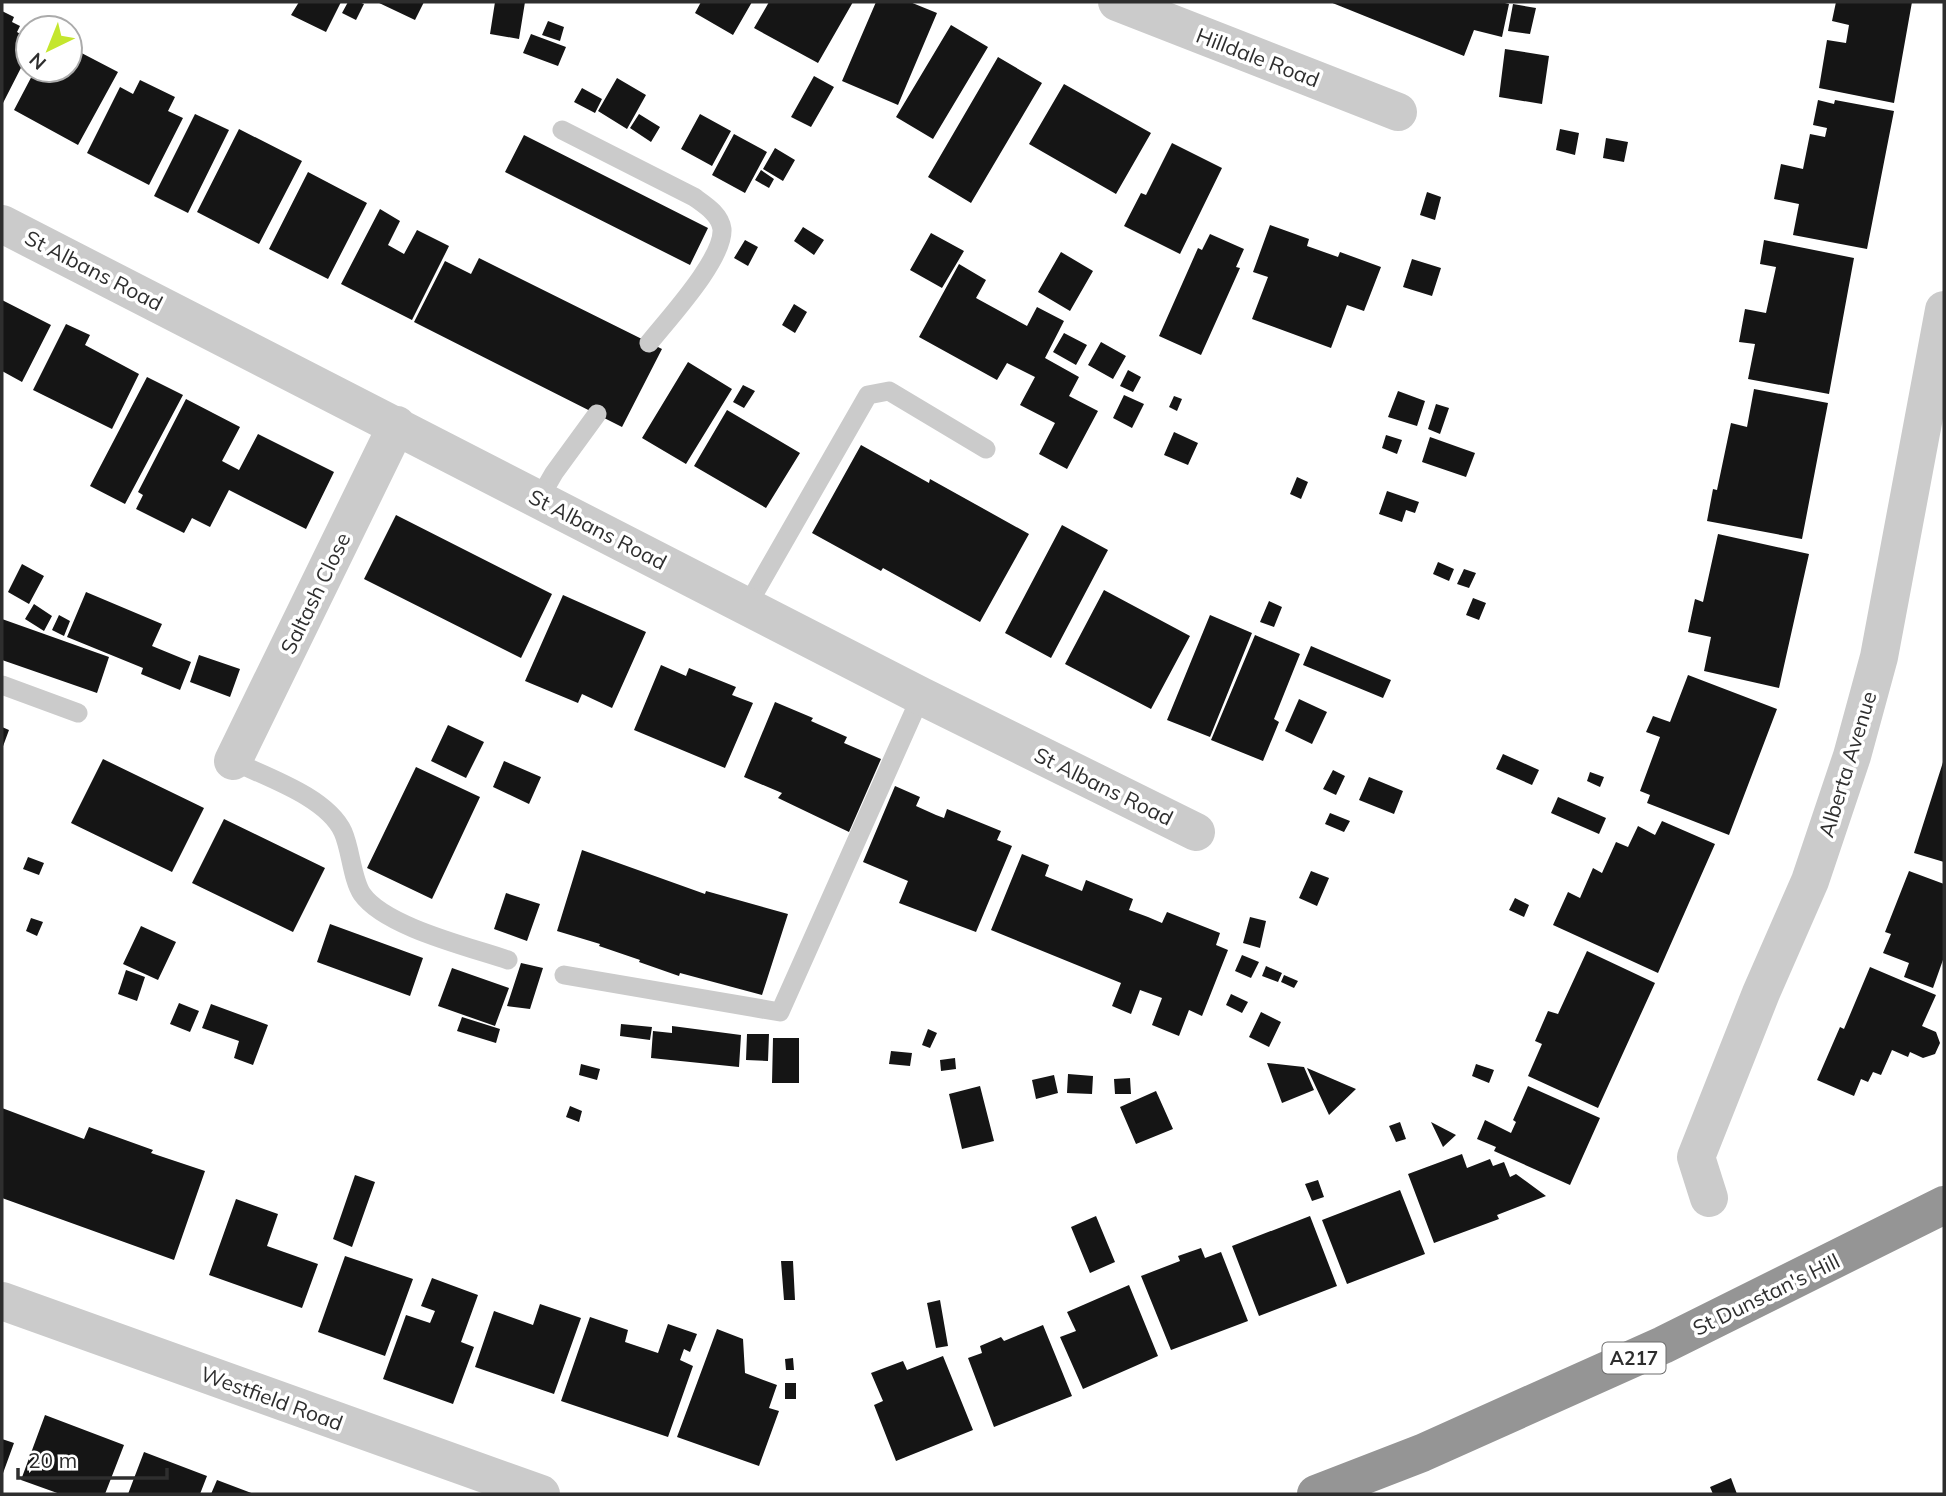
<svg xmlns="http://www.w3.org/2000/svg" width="1946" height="1496" font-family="Mulish,sans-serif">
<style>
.building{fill:#151515}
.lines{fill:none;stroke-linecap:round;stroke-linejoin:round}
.lane{stroke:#cbcbcb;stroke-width:19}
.street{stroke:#cbcbcb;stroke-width:38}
.highway{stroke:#959595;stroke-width:38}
.labels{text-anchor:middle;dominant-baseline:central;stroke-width:7;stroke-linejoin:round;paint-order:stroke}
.shield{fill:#fff;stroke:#6d6d6d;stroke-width:2}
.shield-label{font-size:19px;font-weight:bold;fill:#2e2e2e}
.street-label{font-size:21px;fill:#2e2e2e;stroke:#fff}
</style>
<rect width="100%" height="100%" fill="#fff"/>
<path class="building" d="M 299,2 L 341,2 L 326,32 L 291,15 Z
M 348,2 L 359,2 L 364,4 L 356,20 L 342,13 Z
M 377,2 L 424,2 L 415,20 Z
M 495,2 L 525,2 L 519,39 L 490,34 Z
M 701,2 L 752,2 L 733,35 L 695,13 Z
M 769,2 L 853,2 L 818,63 L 754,28 Z
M 876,2 L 910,2 L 937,13 L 898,105 L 842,81 Z
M 1330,2 L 1501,2 L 1509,4 L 1502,37 L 1474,30 L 1464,56 Z
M 1836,2 L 1912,2 L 1894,103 L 1819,88 L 1827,40 L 1846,43 L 1849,25 L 1832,21 Z
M 1513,4 L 1536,8 L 1530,34 L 1508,31 Z
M 2,11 L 14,17 L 12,22 L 20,26 L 17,32 L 27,38 L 19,52 L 27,56 L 2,105 Z
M 548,21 L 564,27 L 560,41 L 542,35 Z
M 951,25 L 988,47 L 933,139 L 896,117 Z
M 531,34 L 566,47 L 558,66 L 523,53 Z
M 70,47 L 118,72 L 78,145 L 14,110 L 35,70 L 70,70 Z
M 1505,49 L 1549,56 L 1542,104 L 1499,97 Z
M 998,57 L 1042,83 L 971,203 L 928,177 Z
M 814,76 L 834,87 L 811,127 L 791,117 Z
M 617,78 L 646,95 L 627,129 L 598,111 Z
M 140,80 L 175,97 L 168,111 L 183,118 L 149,185 L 87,153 L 120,87 L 133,94 Z
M 1064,84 L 1151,133 L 1116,194 L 1029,144 Z
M 582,88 L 602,99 L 595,113 L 574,102 Z
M 1818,100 L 1834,104 L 1835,100 L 1894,111 L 1867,249 L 1793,235 L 1799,204 L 1774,199 L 1781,164 L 1803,169 L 1810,134 L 1825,137 L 1827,128 L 1813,125 Z
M 195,114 L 229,130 L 188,213 L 154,196 Z
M 639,114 L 660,127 L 651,142 L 630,128 Z
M 700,114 L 731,131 L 712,166 L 681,149 Z
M 239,129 L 302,161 L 259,244 L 197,212 Z
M 1560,129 L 1579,133 L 1575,155 L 1556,150 Z
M 734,134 L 767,152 L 745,193 L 712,175 Z
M 524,135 L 708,228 L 690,265 L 505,172 Z
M 1606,138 L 1628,142 L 1624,162 L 1603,158 Z
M 1172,143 L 1222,168 L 1180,254 L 1124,226 L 1141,193 L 1146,195 Z
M 775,148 L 795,160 L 783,181 L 763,169 Z
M 761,170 L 774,179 L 769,188 L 755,180 Z
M 308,172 L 367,203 L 328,279 L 269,249 Z
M 1427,192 L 1441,197 L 1435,220 L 1420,215 Z
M 380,209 L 400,221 L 388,245 L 404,254 L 417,230 L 449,246 L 412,320 L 341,284 Z
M 1270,225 L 1309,239 L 1307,246 L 1338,257 L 1340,252 L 1381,267 L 1364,311 L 1347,305 L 1331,348 L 1252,319 L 1268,277 L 1253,272 Z
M 803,227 L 824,240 L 814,255 L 794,241 Z
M 931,233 L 964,251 L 942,288 L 910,270 Z
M 1210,234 L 1244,249 L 1236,267 L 1240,268 L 1201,355 L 1159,336 L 1198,248 L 1202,250 Z
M 745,240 L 758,247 L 748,266 L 734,258 Z
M 1764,240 L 1854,258 L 1829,394 L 1748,379 L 1755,344 L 1739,342 L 1745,309 L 1766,313 L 1776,267 L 1760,264 Z
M 1061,252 L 1093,271 L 1070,311 L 1038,292 Z
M 479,258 L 662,349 L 622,427 L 414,322 L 445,261 L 471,274 Z
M 1412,259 L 1441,268 L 1432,296 L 1403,287 Z
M 959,264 L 986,280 L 976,298 L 1027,326 L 1037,307 L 1064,321 L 1045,358 L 1079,377 L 1069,396 L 1098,411 L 1067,469 L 1039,454 L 1055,423 L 1020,405 L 1035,377 L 1007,363 L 997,380 L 919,337 Z
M 2,300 L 51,325 L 22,382 L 2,371 Z
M 794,304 L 807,312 L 795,333 L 782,325 Z
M 66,324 L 90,335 L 85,345 L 139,374 L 112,429 L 33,390 Z
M 1064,333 L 1087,345 L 1076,365 L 1053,352 Z
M 1101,342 L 1126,356 L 1113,379 L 1088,365 Z
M 688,362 L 732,389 L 686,464 L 642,438 Z
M 1128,370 L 1141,377 L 1133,392 L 1120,386 Z
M 147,377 L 183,395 L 125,504 L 90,486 Z
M 743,385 L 755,391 L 744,408 L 733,402 Z
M 1754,389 L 1828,403 L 1802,539 L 1707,521 L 1713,489 L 1717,490 L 1731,423 L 1747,427 Z
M 1398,391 L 1425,401 L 1417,426 L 1388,417 Z
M 1124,395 L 1144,404 L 1132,428 L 1113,418 Z
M 1174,396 L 1182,399 L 1177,411 L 1169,407 Z
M 186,399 L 240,427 L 222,461 L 239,470 L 258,434 L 334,472 L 306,529 L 229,490 L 210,527 L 192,518 L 184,533 L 136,509 L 143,495 L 138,492 Z
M 1436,404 L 1449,408 L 1440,434 L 1428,429 Z
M 727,410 L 800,453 L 766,508 L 694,466 Z
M 1174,432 L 1198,443 L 1188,465 L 1164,455 Z
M 1386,435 L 1402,440 L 1397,454 L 1382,448 Z
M 1430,437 L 1475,453 L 1466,477 L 1422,462 Z
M 861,445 L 929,483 L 930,479 L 1029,534 L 980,622 L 883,568 L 881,571 L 812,533 Z
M 1297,477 L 1308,482 L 1301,499 L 1290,494 Z
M 1387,491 L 1419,502 L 1415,513 L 1406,510 L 1402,522 L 1379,514 Z
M 396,515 L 552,594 L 521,658 L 364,579 Z
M 1062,525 L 1108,550 L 1051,658 L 1005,633 Z
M 1718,534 L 1809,554 L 1779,688 L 1704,671 L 1711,637 L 1688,632 L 1695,599 L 1703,602 Z
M 1438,562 L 1454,569 L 1449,581 L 1433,574 Z
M 22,564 L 44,576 L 29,604 L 8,592 Z
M 1464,569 L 1476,573 L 1469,588 L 1457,584 Z
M 1104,590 L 1190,636 L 1151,709 L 1065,664 Z
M 86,592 L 162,624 L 152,646 L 191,662 L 180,690 L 141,674 L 143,668 L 67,637 Z
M 563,595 L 646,632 L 612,708 L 582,694 L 578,703 L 525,681 Z
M 1473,598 L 1486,603 L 1479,620 L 1466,615 Z
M 1269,601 L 1282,607 L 1274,627 L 1260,622 Z
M 34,604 L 52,616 L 44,631 L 25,619 Z
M 59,615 L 70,621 L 64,636 L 52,630 Z
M 1210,615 L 1252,633 L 1210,737 L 1167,720 Z
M 2,619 L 109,657 L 97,693 L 2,660 Z
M 1255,635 L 1300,654 L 1274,719 L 1279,722 L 1263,761 L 1211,740 Z
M 1311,646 L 1391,680 L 1383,698 L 1303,665 Z
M 199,655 L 240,669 L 230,697 L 190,682 Z
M 661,665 L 686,676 L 689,668 L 736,687 L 732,695 L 753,703 L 725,768 L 634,730 Z
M 1688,675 L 1777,709 L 1729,835 L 1647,803 L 1650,795 L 1640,791 L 1660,737 L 1646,732 L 1653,716 L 1670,722 Z
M 1299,699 L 1327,712 L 1312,744 L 1285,731 Z
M 775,702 L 813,718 L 811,721 L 847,737 L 844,743 L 881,759 L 849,832 L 778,798 L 782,793 L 744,777 Z
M 448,725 L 484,742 L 466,778 L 431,761 Z
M 2,727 L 9,730 L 2,749 Z
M 1503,754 L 1539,770 L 1532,785 L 1496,769 Z
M 103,759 L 204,808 L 172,872 L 71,823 Z
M 1944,759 L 1944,862 L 1914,853 Z
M 504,761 L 541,777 L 529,804 L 493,787 Z
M 416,767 L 480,797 L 432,899 L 367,868 Z
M 1333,770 L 1345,776 L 1336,795 L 1323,789 Z
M 1590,772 L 1604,777 L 1600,787 L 1587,781 Z
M 1369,777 L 1403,791 L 1394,814 L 1359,800 Z
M 895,786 L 920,797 L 916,806 L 936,815 L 944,818 L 947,809 L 1001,831 L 997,840 L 1012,846 L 976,932 L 899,903 L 908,881 L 863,862 Z
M 1558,797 L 1606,818 L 1599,834 L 1551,813 Z
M 1330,813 L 1350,821 L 1344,832 L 1325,824 Z
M 224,819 L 325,868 L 293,932 L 192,883 Z
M 1662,821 L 1715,844 L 1658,973 L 1553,925 L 1568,892 L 1580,898 L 1593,868 L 1602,873 L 1616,842 L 1628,847 L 1638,826 L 1655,835 Z
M 582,850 L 705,894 L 706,891 L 788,914 L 762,995 L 680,973 L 679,976 L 639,962 L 640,960 L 599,946 L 600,944 L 557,931 Z
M 1022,854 L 1049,865 L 1045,876 L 1065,884 L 1082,891 L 1086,880 L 1133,899 L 1129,910 L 1148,917 L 1162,923 L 1167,912 L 1220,933 L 1216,945 L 1228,950 L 1202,1016 L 1189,1010 L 1179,1036 L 1152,1025 L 1162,998 L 1140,990 L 1131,1014 L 1112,1006 L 1121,983 L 991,930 Z
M 28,857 L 44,863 L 39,875 L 23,869 Z
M 1311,871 L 1329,878 L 1317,906 L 1299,898 Z
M 1909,871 L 1944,884 L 1944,957 L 1933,988 L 1904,977 L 1909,963 L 1883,953 L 1891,934 L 1885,932 Z
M 506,893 L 540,904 L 527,941 L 494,929 Z
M 1515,898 L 1529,905 L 1524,917 L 1509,910 Z
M 1250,917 L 1266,921 L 1260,948 L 1243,943 Z
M 31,918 L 43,922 L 37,936 L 26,931 Z
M 330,924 L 423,958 L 410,996 L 317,962 Z
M 141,926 L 176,942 L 158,980 L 123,964 Z
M 1587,951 L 1655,983 L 1598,1108 L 1528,1076 L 1542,1044 L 1535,1041 L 1548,1011 L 1558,1014 Z
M 1242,955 L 1259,962 L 1251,978 L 1235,971 Z
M 521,963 L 543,968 L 530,1009 L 507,1006 Z
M 1266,966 L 1282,973 L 1278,982 L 1262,976 Z
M 1870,967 L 1936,995 L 1922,1026 L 1936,1032 L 1940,1043 L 1935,1054 L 1923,1058 L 1910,1052 L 1908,1057 L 1892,1050 L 1881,1075 L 1873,1072 L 1868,1082 L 1861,1079 L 1854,1096 L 1817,1080 L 1840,1027 L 1844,1029 Z
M 452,968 L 509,988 L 495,1026 L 438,1006 Z
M 126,970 L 145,977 L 137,1001 L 118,994 Z
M 1284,975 L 1298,981 L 1294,988 L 1281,982 Z
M 1231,994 L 1248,1002 L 1242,1013 L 1226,1005 Z
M 179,1003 L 199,1011 L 190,1032 L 170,1024 Z
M 211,1004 L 268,1025 L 253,1065 L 234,1058 L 239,1041 L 202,1028 Z
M 1261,1012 L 1281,1022 L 1269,1047 L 1249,1037 Z
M 462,1017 L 500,1029 L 496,1043 L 457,1031 Z
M 621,1024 L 652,1027 L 650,1040 L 620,1036 Z
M 672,1026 L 741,1035 L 739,1067 L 651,1058 L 653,1031 L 672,1033 Z
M 928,1029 L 937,1033 L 930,1048 L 922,1045 Z
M 747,1034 L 769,1034 L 768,1061 L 746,1060 Z
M 773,1038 L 799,1038 L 799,1083 L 772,1083 Z
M 891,1051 L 912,1053 L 910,1066 L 889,1064 Z
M 955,1058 L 956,1069 L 941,1071 L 940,1060 Z
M 1267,1063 L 1304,1067 L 1314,1090 L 1282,1103 Z
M 581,1064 L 600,1069 L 597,1080 L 579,1075 Z
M 1476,1064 L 1494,1070 L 1489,1083 L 1472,1076 Z
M 1307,1068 L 1356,1089 L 1329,1115 Z
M 1068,1074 L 1093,1076 L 1092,1094 L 1067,1093 Z
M 1054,1075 L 1058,1093 L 1036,1099 L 1032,1080 Z
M 1130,1078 L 1131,1094 L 1115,1094 L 1114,1079 Z
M 980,1086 L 994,1141 L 962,1149 L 949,1094 Z
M 1528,1086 L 1600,1118 L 1570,1185 L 1494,1151 L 1496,1147 L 1477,1139 L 1485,1120 L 1511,1133 L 1516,1122 L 1513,1120 Z
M 1156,1091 L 1173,1129 L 1136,1144 L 1120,1107 Z
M 570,1106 L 582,1111 L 579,1122 L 566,1117 Z
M 2,1108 L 84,1139 L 89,1127 L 153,1150 L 151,1153 L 205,1171 L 174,1260 L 2,1198 Z
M 1400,1122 L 1406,1139 L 1396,1142 L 1389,1126 Z
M 1431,1122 L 1456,1135 L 1443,1147 Z
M 1462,1154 L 1467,1168 L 1490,1159 L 1493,1166 L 1504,1162 L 1510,1177 L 1516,1174 L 1546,1196 L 1497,1215 L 1499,1219 L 1434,1243 L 1408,1174 Z
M 355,1175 L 375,1182 L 352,1247 L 333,1239 Z
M 1318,1180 L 1324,1197 L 1312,1201 L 1305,1184 Z
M 1400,1190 L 1425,1254 L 1347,1284 L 1322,1220 Z
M 236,1199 L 278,1214 L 267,1246 L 318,1264 L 302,1308 L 209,1275 Z
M 1096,1216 L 1115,1262 L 1090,1273 L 1071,1227 Z
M 1310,1216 L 1337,1286 L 1259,1316 L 1232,1246 Z
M 1201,1248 L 1205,1258 L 1221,1252 L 1248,1321 L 1171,1350 L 1141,1276 L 1180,1261 L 1178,1256 Z
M 345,1256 L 413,1279 L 385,1356 L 318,1332 Z
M 781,1261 L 793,1261 L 795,1300 L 784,1300 Z
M 432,1278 L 478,1295 L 461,1342 L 474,1347 L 453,1404 L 383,1379 L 406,1315 L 430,1323 L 435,1311 L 421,1306 Z
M 1129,1285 L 1158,1356 L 1083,1389 L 1060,1337 L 1076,1331 L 1067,1312 Z
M 940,1300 L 948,1346 L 936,1348 L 927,1303 Z
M 540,1304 L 581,1318 L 554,1394 L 475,1367 L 494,1311 L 533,1325 Z
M 590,1317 L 628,1330 L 625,1342 L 658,1353 L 668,1324 L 697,1334 L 690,1352 L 684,1349 L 680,1360 L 693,1366 L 668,1437 L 561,1401 Z
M 1043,1325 L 1072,1396 L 994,1427 L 968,1358 L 982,1353 L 980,1346 L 1001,1337 L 1004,1341 Z
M 717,1329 L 743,1339 L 745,1373 L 777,1385 L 769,1408 L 779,1411 L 759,1466 L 677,1437 Z
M 943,1356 L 973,1430 L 896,1461 L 874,1405 L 883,1401 L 871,1373 L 903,1361 L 907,1370 Z
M 793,1358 L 794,1370 L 786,1370 L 785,1359 Z
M 785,1383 L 796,1383 L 796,1399 L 785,1399 Z
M 45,1415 L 124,1445 L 105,1494 L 60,1494 L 21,1480 Z
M 2,1439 L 14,1443 L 2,1476 Z
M 144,1452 L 207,1476 L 200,1494 L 128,1494 Z
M 1731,1478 L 1737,1494 L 1713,1494 L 1710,1487 Z
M 217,1480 L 254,1494 L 211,1494 Z"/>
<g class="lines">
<path class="lane" d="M 562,130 L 694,197 C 705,205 720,214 722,229 C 724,259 668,319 649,343
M 539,499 L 554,473 L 597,414
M 747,606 L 868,395 L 889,391 L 986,449
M 2,685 L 78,713
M 233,761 C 266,777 327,797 343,832 C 351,850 352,879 362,894 C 385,927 470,947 508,960
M 564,975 L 780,1012 L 921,696"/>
<path class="street" d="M 1117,2 L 1398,112
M 2,224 L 921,696 L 1196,832
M 233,761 L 397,425
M 1709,1198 L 1696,1157 L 1761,993 L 1810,881 L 1852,756 L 1879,657 L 1944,310
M 2,1301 L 541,1494"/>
<path class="highway" d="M 1316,1494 L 1422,1453 L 1663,1345 L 1944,1205"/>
</g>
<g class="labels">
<rect class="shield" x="1602.5" y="1342.5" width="63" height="31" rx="5"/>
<g class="shield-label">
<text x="1634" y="1358">A217</text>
</g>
<g class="street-label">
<text transform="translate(1258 57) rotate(21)">Hilldale Road</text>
<text transform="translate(94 270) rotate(27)">St Albans Road</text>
<text transform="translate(598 529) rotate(27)">St Albans Road</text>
<text transform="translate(315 593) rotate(-64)">Saltash Close</text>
<text transform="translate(1847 764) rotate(-73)">Alberta Avenue</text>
<text transform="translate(1104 786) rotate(26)">St Albans Road</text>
<text transform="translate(1766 1294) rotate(-26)">St Dunstan's Hill</text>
<text transform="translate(272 1398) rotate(20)">Westfield Road</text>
</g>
</g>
<rect width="1946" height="1496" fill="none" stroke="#2e2e2e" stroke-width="7"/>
<g transform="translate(49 49) rotate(223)"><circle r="33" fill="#ffffff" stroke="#ababab" stroke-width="2"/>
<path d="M0-5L12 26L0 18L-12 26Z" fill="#c4e62e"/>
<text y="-10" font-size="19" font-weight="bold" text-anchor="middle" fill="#2e2e2e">N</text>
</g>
<path d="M18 1468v10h149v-10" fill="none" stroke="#2e2e2e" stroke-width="3.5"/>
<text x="28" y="1468" font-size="21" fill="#2e2e2e" stroke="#ffffff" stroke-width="5" paint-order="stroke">20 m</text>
</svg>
